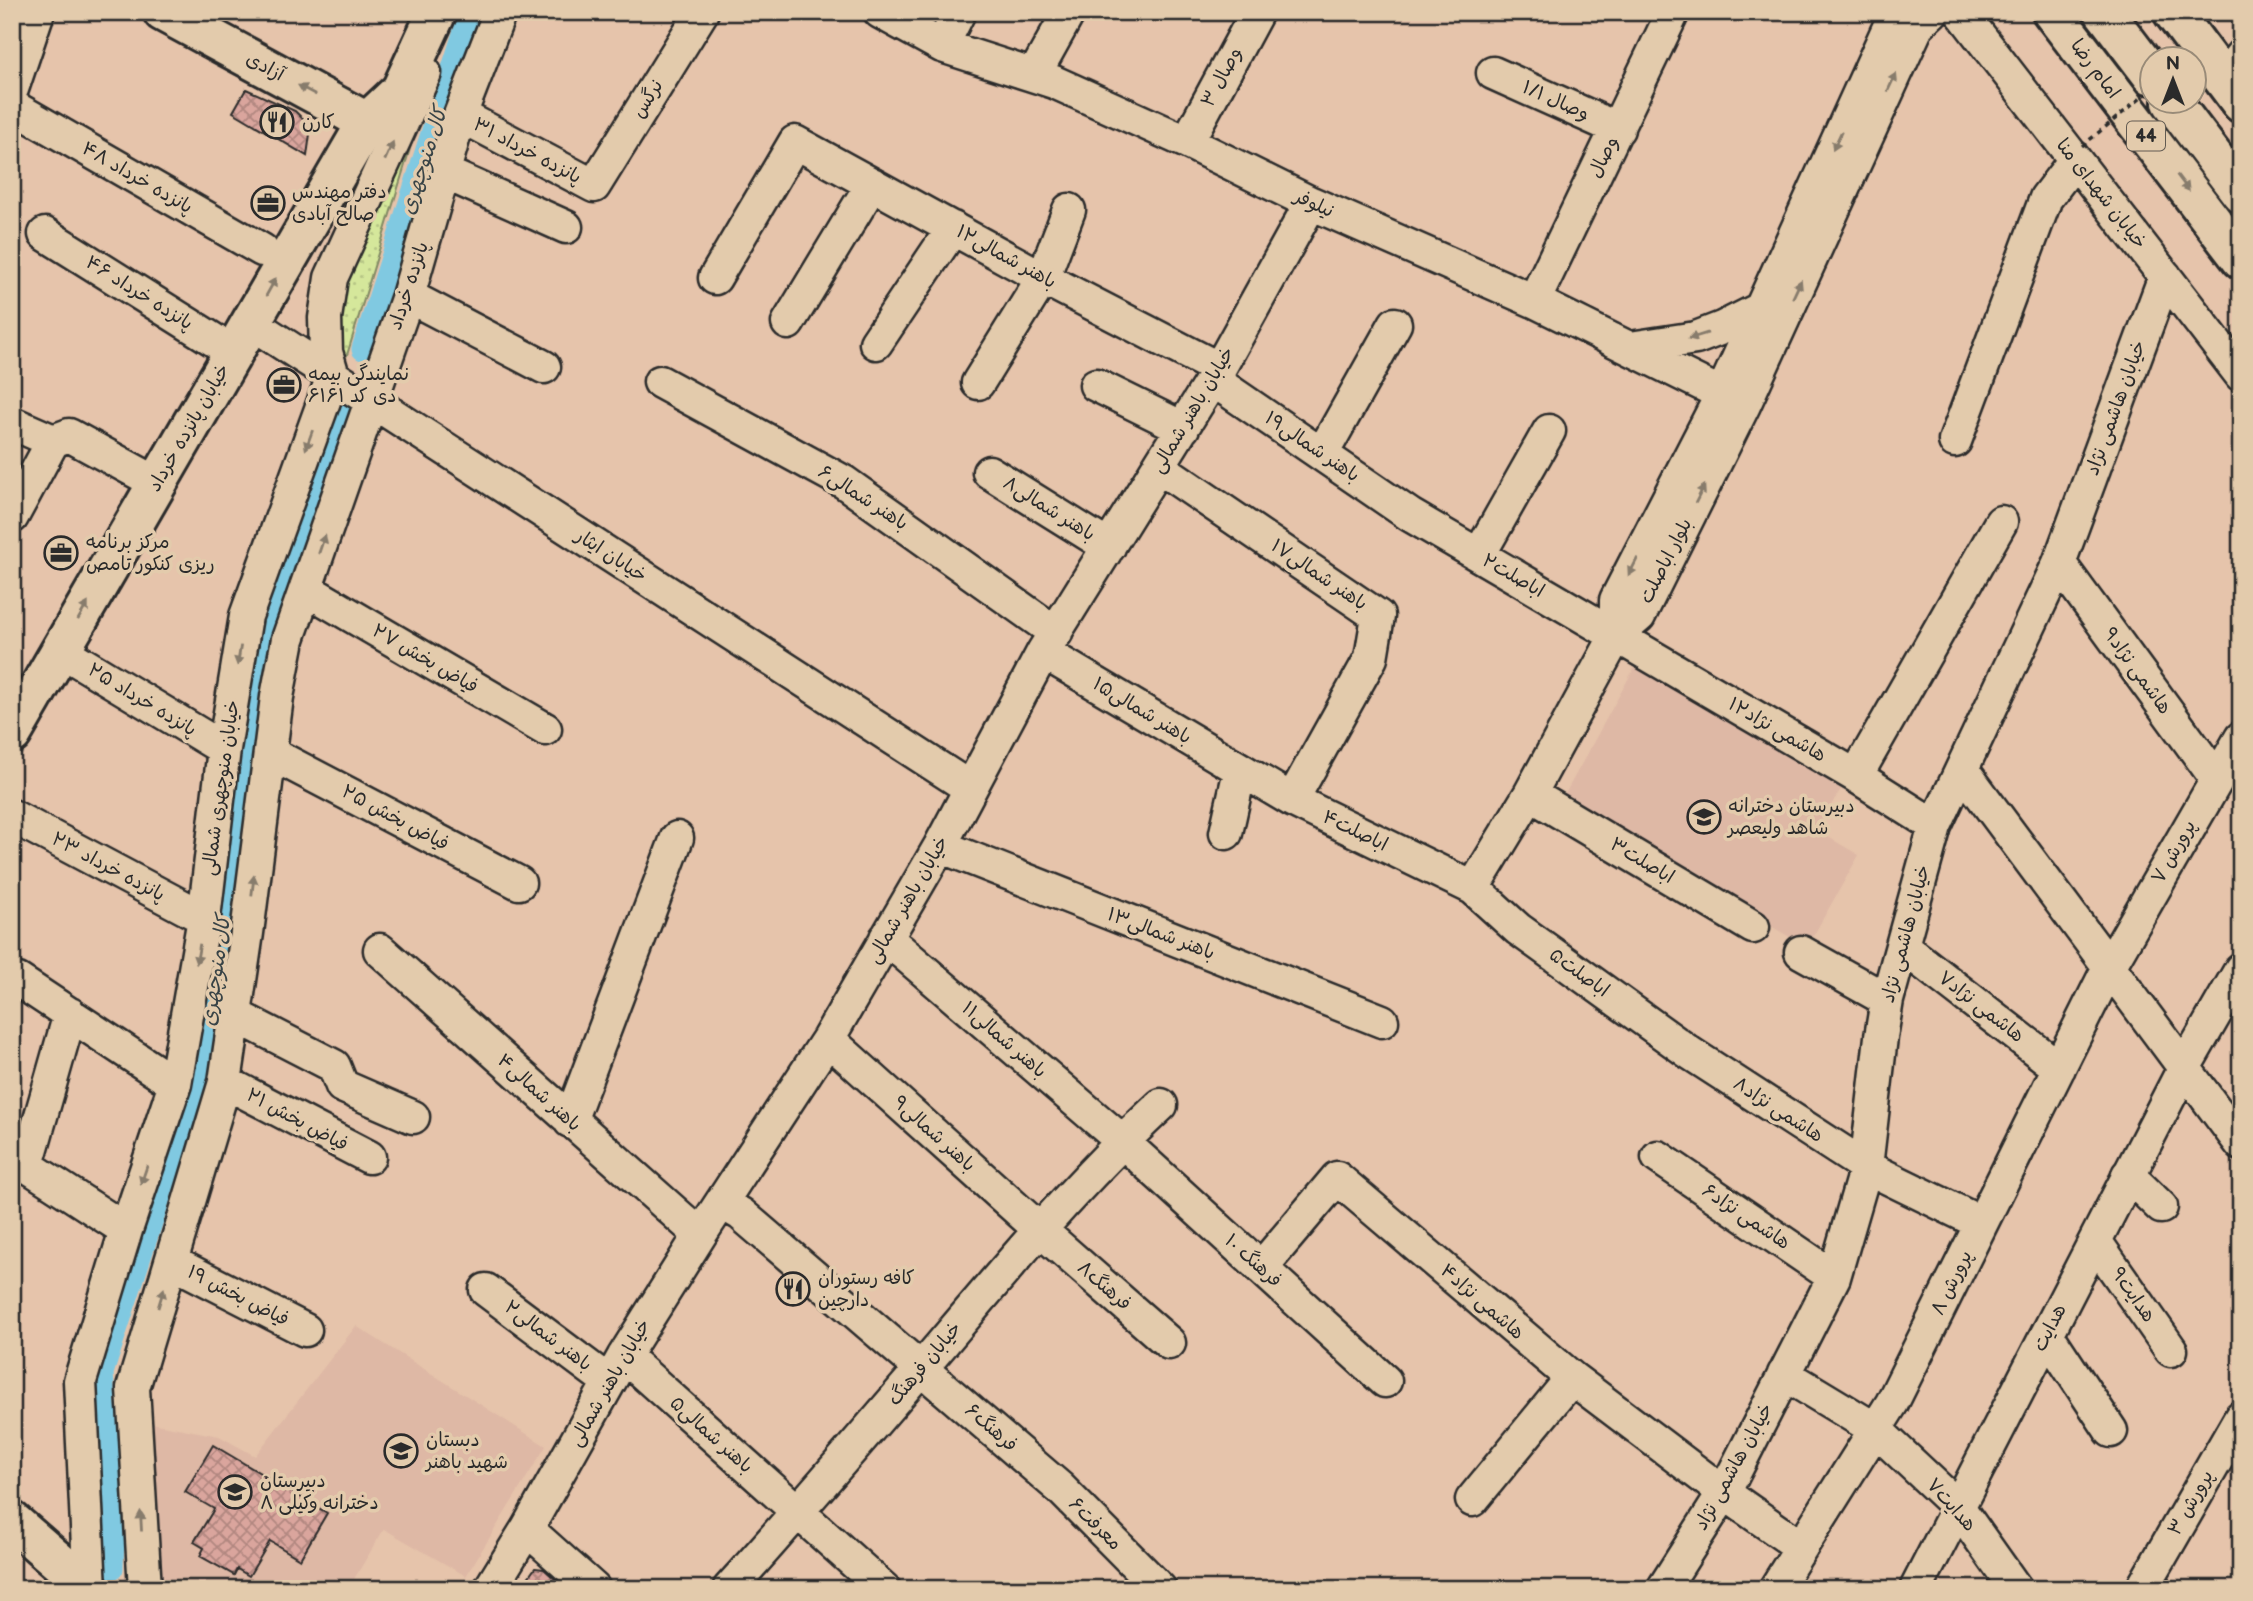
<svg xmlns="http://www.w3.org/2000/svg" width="2253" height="1601" font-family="'Balsamiq Sans','Playpen Sans Arabic',sans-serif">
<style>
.built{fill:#deb8a5}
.grass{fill:url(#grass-dots);stroke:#808963;stroke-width:2}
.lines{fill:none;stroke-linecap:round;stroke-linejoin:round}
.canal{stroke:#80c9e1;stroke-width:23}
.building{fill:url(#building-cross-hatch);stroke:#2b2b2b;stroke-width:2}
.minor-casing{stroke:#2b2b2b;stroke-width:37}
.major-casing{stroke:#2b2b2b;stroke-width:44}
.highway-casing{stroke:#2b2b2b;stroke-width:44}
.minor{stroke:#e3cbac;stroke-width:32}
.major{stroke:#e3cbac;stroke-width:38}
.highway{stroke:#e3cbac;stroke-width:38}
.path-bridge{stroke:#2b2b2b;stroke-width:3.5;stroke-dasharray:5 5;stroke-linecap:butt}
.oneway{fill:#877b6c}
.labels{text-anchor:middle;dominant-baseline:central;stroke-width:7;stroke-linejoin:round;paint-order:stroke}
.shield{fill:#e3cbac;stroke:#625b52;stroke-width:2}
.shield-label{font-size:18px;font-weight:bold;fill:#2b2b2b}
.street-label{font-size:19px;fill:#2b2b2b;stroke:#e3cbac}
.poi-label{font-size:19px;fill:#2b2b2b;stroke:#e3cbac;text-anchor:start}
.water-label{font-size:21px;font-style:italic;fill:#384346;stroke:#e3cbac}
</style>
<defs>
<pattern id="grass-dots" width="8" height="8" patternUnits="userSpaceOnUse" patternTransform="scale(1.75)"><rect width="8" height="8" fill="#d5e79b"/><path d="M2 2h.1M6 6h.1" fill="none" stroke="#b7c686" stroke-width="1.8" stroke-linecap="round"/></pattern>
<pattern id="building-cross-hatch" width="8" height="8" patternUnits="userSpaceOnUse" patternTransform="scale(1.75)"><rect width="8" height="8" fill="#daa59d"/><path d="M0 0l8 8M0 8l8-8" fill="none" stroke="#b18780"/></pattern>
</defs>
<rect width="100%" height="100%" fill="#e6c4ab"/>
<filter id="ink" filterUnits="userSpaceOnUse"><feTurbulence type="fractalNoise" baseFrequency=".0143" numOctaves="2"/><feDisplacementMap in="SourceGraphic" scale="14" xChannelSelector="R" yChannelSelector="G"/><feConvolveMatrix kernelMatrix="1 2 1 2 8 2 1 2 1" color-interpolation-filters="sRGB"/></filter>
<g filter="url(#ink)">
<path class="built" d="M 1637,663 L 1841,789 L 1816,830 L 1859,855 L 1807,947 L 1560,803 Z
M 356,1326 L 546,1446 L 466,1576 L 384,1529 L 348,1589 L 181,1589 L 158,1573 L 141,1421 L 219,1436 L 255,1456 Z"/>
<path class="grass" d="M 412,142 L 347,355 L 333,347 L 335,297 Z"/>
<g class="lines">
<path class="canal" d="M 363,349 L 471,12
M 112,1568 L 113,1530 L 102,1373 L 204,1060 L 246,768 L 247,734 L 257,665 L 343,412"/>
</g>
<path class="building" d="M 246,89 L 295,111 L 303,119 L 310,134 L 307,156 L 233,112 Z
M 213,1445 L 327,1513 L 300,1559 L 270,1541 L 249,1576 L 237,1569 L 234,1575 L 200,1556 L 204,1548 L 194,1542 L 214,1509 L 185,1492 Z
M 535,1568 L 544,1569 L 566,1589 L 520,1589 Z"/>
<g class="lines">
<defs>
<path id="minor" d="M 880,12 L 942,46 L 1054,82 L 1187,142 L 1311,203 L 1534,301 L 1744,405
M 1961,12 L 2241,375
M 942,46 L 959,12
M 1493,73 L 1618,129
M 1034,75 L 1069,12
M 2222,80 L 2241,56
M 12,89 L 38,12
M 12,106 L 262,250
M 460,115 L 594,186 L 702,12
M 1187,142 L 1257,12
M 443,172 L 566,227
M 45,234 L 233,352
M 715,278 L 795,142 L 1043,278 L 1219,369
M 408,296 L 544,367
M 1534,301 L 1673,12
M 251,323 L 970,788
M 788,323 L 872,184
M 876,343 L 953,228
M 1630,348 L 1696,338 L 1722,328 L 1760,309
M 1213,380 L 1410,515 L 1856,776 L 1935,826
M 660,382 L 844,482 L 1056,633
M 978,383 L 1043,278 L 1069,210
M 1096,385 L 1183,428
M 12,423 L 53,441
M 53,441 L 69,435 L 157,483
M 1955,441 L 2046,198 L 2075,160
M 1322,454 L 1395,324
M 1159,467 L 1378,616 L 1371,658 L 1292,800
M 989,472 L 1109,547
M 12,517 L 53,441
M 1479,555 L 1549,431
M 2059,563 L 2216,778
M 306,589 L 545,729
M 1616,636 L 1616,600 L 1722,394 L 1896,12
M 60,650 L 224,749
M 1043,652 L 1292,800 L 1473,888 L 1518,929 L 1690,1053 L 1866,1167 L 1981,1223
M 270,753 L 519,883
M 1962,769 L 2241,1144
M 1856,776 L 2001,522
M 1530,794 L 1753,927
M 12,816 L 204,918
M 1226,833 L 1240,770
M 940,846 L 1382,1021
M 1473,888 L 1530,794 L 1616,636 L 1639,616 L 1744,405 L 1918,25 L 1932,12
M 886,938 L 1122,1141 L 1385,1381
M 1903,947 L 2059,1068
M 380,950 L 700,1235
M 1801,952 L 1887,1000
M 18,980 L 175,1084
M 235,1015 L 334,1066 L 342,1086 L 413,1117
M 828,1039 L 1039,1229 L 1169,1343
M 225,1082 L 369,1157
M 570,1121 L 677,838
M 12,1156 L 126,1230
M 1658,1157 L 1834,1277
M 27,1165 L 70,1014
M 2128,1175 L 2161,1207
M 722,1203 L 741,1214 L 1060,1488 L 1160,1589
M 2095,1241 L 2171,1350
M 172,1262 L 305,1330
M 1261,1268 L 1337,1178 L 1572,1378 L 1724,1493 L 1801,1547
M 486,1290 L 609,1382
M 2047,1334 L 2111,1431
M 624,1356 L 884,1589
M 1784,1374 L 1875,1429 L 1958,1507 L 2016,1589
M 1472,1500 L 1572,1378
M 527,1529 L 594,1589
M 90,1589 L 80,1381 L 126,1230 L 175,1084 L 204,918 L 224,749 L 246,616 L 333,376 L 326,352 L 325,318 L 331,278 L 425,73
M 145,1589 L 133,1388 L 225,1082 L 247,933 L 277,697 L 288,639 L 408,296 L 460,115 L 500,12
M 490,1589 L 527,1529 L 624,1356 L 700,1235 L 828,1039 L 940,846 L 1043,652 L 1219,369 L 1311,203
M 729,1589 C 802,1508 872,1426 942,1344 C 1012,1261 1082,1178 1161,1105
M 1663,1589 L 1724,1493 L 1834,1277 L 1866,1167 L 1881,1037 L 1887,1000 L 1935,826 L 2059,563 L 2165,276
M 1775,1589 L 1892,1403 L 2109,967 L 2241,738
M 1916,1589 L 2184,1068 L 2241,969
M 2142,1589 L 2241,1417"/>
<path id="major" d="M 163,12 L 367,122
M 2173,12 L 2241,103
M 12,734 L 367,122 L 401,90 L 437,12
M 12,1521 L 90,1589"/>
<path id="highway" d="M 2052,12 L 2241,259
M 2104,12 L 2152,75
M 2172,102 L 2241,193"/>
</defs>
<use href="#minor" class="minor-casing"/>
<use href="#major" class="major-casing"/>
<use href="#highway" class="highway-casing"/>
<use href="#minor" class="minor"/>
<use href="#major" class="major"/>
<use href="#highway" class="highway"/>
<path class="path-bridge" d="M 2082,146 L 2152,89"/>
</g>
<defs><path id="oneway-solid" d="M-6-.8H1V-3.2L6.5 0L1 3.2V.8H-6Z" transform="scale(1.75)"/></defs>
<g class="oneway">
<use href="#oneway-solid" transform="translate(1892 82) rotate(-65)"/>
<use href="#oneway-solid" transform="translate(307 90) rotate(-152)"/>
<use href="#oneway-solid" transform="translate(1837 141) rotate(115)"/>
<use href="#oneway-solid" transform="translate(389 151) rotate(-66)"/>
<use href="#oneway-solid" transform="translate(2183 183) rotate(53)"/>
<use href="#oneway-solid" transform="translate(271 287) rotate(-61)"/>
<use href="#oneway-solid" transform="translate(1797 289) rotate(-65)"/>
<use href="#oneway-solid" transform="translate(1698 336) rotate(163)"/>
<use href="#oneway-solid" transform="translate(309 440) rotate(110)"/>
<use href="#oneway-solid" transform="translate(1700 494) rotate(-63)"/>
<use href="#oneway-solid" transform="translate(322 544) rotate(-71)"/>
<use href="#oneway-solid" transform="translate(1633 567) rotate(117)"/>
<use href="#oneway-solid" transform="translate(83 611) rotate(-60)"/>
<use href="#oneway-solid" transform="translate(239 656) rotate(99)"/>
<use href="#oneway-solid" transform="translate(253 885) rotate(-83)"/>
<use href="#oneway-solid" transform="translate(198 954) rotate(100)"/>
<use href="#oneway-solid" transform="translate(144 1175) rotate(109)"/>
<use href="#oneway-solid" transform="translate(161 1298) rotate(-73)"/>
<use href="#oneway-solid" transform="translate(141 1521) rotate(-93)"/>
</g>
</g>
<defs>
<symbol id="restaurant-ring" viewBox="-11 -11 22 22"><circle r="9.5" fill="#e3cbac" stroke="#2b2b2b" stroke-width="1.5"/><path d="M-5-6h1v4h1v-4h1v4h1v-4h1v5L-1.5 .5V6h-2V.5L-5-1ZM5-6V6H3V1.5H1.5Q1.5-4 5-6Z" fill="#2b2b2b"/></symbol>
<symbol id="office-ring" viewBox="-11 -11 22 22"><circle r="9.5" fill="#e3cbac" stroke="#2b2b2b" stroke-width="1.5"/><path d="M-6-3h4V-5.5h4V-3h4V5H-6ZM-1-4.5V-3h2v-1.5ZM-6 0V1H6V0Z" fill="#2b2b2b"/></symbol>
<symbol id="school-ring" viewBox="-11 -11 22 22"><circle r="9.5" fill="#e3cbac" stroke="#2b2b2b" stroke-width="1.5"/><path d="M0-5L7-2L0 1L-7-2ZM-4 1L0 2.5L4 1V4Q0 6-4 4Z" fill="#2b2b2b"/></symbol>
</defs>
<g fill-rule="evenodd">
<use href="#restaurant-ring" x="258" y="103" width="38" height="38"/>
<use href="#office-ring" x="249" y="184" width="38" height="38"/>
<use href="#office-ring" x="265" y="366" width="38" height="38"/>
<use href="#office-ring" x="42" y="534" width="38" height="38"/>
<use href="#school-ring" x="1685" y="798" width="38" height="38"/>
<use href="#restaurant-ring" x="774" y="1270" width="38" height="38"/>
<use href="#school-ring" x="382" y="1432" width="38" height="38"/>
<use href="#school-ring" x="216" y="1473" width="38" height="38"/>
</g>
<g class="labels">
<rect class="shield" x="2127" y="121.5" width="38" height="29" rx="5"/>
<g class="shield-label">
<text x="2146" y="136">44</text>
</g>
<g class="street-label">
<text transform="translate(265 67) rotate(28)">آزادی</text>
<text transform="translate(2095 69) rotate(53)">امام رضا</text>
<text transform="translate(1222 77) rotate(-62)">وصال ۳</text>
<text transform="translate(648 99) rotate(-58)">نرگس</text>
<text transform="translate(1556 101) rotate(24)">وصال ۱/۱</text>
<text transform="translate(527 151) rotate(28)">پانزده خرداد ۳۱</text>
<text transform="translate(1604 157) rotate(-64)">وصال</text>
<text transform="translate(137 178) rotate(30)">پانزده خرداد ۴۸</text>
<text transform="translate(2101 194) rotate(52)">خیابان شهدای منا</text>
<text transform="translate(1314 204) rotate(25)">نیلوفر</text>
<text transform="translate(1006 257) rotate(29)">باهنر شمالی۱۲</text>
<text transform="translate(409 286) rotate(-72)">پانزده خرداد</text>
<text transform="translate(139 293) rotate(32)">پانزده خرداد ۴۶</text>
<text transform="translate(2116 408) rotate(-70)">خیابان هاشمی نژاد</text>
<text transform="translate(1193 410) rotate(-59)">خیابان باهنر شمالی</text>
<text transform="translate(189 428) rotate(-60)">خیابان پانزده خرداد</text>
<text transform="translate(1312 447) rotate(34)">باهنر شمالی۱۹</text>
<text transform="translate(863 498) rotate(33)">باهنر شمالی۶</text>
<text transform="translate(1049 509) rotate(32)">باهنر شمالی۸</text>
<text transform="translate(611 556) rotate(33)">خیابان ایثار</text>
<text transform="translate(1666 561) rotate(-63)">بلوار اباصلت</text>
<text transform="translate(1319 575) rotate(34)">باهنر شمالی۱۷</text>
<text transform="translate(1513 576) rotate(30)">اباصلت۲</text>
<text transform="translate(425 659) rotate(30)">فیاض بخش ۲۷</text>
<text transform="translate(2137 671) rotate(54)">هاشمی نژاد۹</text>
<text transform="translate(142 700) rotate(31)">پانزده خرداد ۲۵</text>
<text transform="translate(1142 711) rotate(31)">باهنر شمالی۱۵</text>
<text transform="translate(1777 730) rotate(30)">هاشمی نژاد۱۲</text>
<text transform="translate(221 788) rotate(-82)">خیابان منوچهری شمالی</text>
<text transform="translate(395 818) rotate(28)">فیاض بخش ۲۵</text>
<text transform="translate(1355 831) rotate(26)">اباصلت۴</text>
<text transform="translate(2174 852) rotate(-60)">پرورش ۷</text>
<text transform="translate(1642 861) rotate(31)">اباصلت۳</text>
<text transform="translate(108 867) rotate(28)">پانزده خرداد ۲۳</text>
<text transform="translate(908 900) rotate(-60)">خیابان باهنر شمالی</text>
<text transform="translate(1161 934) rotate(21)">باهنر شمالی۱۳</text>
<text transform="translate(1906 934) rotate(-75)">خیابان هاشمی نژاد</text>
<text transform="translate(1579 973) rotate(36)">اباصلت۵</text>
<text transform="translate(1981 1007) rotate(38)">هاشمی نژاد۷</text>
<text transform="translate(1004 1040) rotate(41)">باهنر شمالی۱۱</text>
<text transform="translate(539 1093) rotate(42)">باهنر شمالی۴</text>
<text transform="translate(1778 1110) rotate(33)">هاشمی نژاد۸</text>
<text transform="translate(297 1120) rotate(28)">فیاض بخش ۲۱</text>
<text transform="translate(934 1134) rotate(42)">باهنر شمالی۹</text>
<text transform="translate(1746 1217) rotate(34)">هاشمی نژاد۶</text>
<text transform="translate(1253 1261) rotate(42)">فرهنگ ۱۰</text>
<text transform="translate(1952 1283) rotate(-64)">پرورش ۸</text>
<text transform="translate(1104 1286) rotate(41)">فرهنگ۸</text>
<text transform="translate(2133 1295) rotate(55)">هدایت۹</text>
<text transform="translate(238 1296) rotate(27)">فیاض بخش ۱۹</text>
<text transform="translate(1482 1302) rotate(41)">هاشمی نژاد۴</text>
<text transform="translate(2050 1328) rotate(-63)">هدایت</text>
<text transform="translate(548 1336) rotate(37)">باهنر شمالی۲</text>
<text transform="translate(925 1364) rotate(-50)">خیابان فرهنگ</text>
<text transform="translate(610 1383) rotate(-60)">خیابان باهنر شمالی</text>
<text transform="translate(991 1428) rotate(41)">فرهنگ۶</text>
<text transform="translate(711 1435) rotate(42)">باهنر شمالی۵</text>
<text transform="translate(1734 1467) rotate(-61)">خیابان هاشمی نژاد</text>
<text transform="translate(2191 1503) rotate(-60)">پرورش ۳</text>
<text transform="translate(1951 1505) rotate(48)">هدایت۷</text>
<text transform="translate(1095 1524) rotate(45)">معرفت۶</text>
</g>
<g class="poi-label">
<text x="302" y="122">کارن</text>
<text x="292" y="192">دفتر مهندس<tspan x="292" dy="22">صالح آبادی</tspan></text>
<text x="308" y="374">نمایندگی بیمه<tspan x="308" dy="22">دی کد ۶۱۶۱</tspan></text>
<text x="86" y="542">مرکز برنامه<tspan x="86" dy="22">ریزی کنکور تامص</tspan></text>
<text x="1728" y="806">دبیرستان دخترانه<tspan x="1728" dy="22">شاهد ولیعصر</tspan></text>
<text x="818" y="1278">کافه رستوران<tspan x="818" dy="22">دارچین</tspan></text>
<text x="426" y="1440">دبستان<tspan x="426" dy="22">شهید باهنر</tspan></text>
<text x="260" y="1481">دبیرستان<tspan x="260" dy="22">دخترانه وکیلی ۸</tspan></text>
</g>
<g class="water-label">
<text transform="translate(424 161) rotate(-72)">کال منوچهری</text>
<text transform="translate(216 971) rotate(-82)">کال منوچهری</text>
</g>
</g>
<rect width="2253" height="1601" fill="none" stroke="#e3cbac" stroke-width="42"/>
<rect x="21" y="21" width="2211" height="1559" fill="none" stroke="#2b2b2b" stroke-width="2.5" filter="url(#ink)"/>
<g transform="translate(2173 80)"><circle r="33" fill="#e3cbac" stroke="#998b78" stroke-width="2"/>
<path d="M0-5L12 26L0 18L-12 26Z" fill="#2b2b2b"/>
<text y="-10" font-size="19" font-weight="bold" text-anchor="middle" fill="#2b2b2b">N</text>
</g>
</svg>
